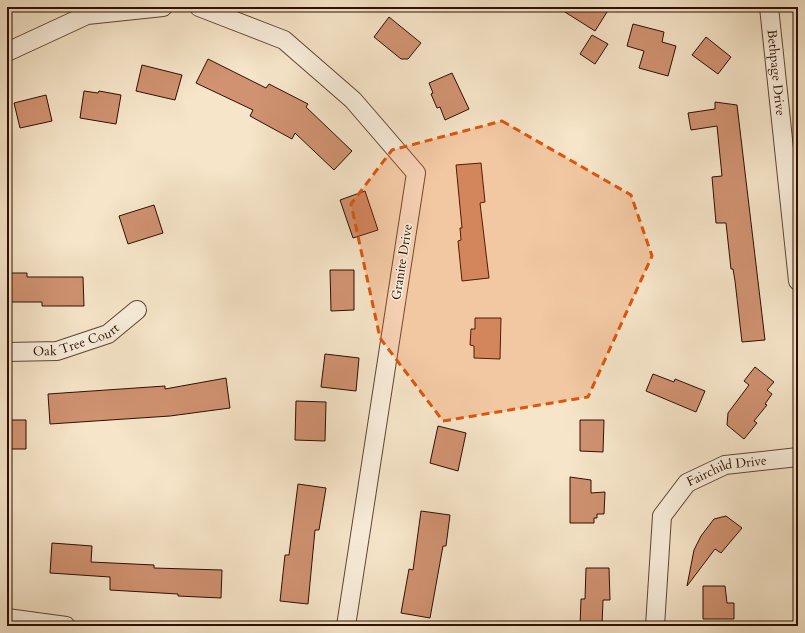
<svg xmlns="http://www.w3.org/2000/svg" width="805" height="633" font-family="Cardo,serif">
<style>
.building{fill:#d09271;stroke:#2e0e01}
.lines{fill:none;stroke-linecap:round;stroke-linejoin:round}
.minor-casing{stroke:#604433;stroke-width:20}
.minor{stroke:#f9eedc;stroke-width:18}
.marked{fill:#df550b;fill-opacity:0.2;stroke:#df550b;stroke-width:3;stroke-dasharray:8 5;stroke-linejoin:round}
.labels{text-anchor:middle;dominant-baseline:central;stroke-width:3;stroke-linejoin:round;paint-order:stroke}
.street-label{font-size:13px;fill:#2e0e01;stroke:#f9eedc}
</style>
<rect width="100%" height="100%" fill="#f6e5c9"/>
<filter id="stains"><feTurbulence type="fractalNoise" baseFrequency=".005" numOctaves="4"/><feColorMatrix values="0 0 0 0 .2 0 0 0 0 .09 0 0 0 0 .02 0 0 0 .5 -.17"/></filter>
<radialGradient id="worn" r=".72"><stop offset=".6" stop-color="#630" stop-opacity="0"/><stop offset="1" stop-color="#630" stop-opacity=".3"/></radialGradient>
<path class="building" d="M 557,7 L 598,7 L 607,12 L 595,31 Z
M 389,17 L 421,43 L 408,59 L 401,59 L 374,37 Z
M 633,24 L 664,32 L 662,42 L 676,46 L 668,76 L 639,68 L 644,51 L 627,46 Z
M 592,35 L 608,44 L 595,64 L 580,54 Z
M 706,37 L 731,57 L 718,74 L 692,55 Z
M 208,59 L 266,88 L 269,84 L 308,104 L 306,107 L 352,151 L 334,170 L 295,133 L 292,139 L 250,116 L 253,110 L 196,83 Z
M 142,65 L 182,75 L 175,100 L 136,91 Z
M 452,73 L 469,109 L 445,120 L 440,107 L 437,108 L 431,94 L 433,93 L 429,83 Z
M 84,91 L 98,93 L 99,91 L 121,95 L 116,124 L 80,118 Z
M 46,95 L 52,121 L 20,128 L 14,103 Z
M 715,102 L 737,105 L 765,340 L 742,342 L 735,281 L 733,269 L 731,269 L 726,223 L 716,223 L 712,177 L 722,176 L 717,126 L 691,130 L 688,113 L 715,109 Z
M 481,163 L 485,202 L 480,203 L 489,278 L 462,281 L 458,241 L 461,240 L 460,228 L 462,228 L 456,165 Z
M 365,191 L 378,230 L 353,238 L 340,200 Z
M 154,205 L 163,233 L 128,244 L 119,216 Z
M 330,270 L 354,270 L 354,310 L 331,311 Z
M 7,273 L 27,273 L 27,277 L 83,277 L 84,306 L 42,306 L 42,302 L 7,302 Z
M 475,318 L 501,318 L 500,359 L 474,358 L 474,346 L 470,345 L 471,329 L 475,329 Z
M 325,354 L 359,358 L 356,391 L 321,387 Z
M 755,367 L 774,382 L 767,390 L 772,394 L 765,404 L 767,405 L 754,421 L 757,423 L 744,439 L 727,425 L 728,413 L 749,385 L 744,381 Z
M 653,374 L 674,382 L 675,379 L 705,391 L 696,412 L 646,391 Z
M 226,378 L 230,408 L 170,416 L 50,424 L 48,394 L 165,386 L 165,389 Z
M 296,401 L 326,402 L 325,441 L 295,440 Z
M 7,420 L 26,420 L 26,449 L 7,449 Z
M 580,420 L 604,420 L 603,452 L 580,451 Z
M 438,426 L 466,433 L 458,471 L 430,463 Z
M 570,477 L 591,480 L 591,493 L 605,492 L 604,514 L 597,514 L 597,518 L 594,518 L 594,523 L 570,523 Z
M 298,484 L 326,488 L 319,530 L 315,530 L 308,604 L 280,601 L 285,555 L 289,555 Z
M 421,511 L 450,515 L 446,546 L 443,546 L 430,618 L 401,613 L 409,569 L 413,570 Z
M 726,516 L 742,528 L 721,553 L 715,549 L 687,586 L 694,550 L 701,536 L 714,519 Z
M 52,543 L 92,546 L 91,562 L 154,565 L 154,568 L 222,570 L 221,598 L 178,596 L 178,594 L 110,590 L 110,577 L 50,573 Z
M 586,568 L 609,568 L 610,600 L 603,600 L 602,626 L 580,626 L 581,599 L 585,599 Z
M 703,586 L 725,586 L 727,603 L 734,603 L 734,619 L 703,619 Z"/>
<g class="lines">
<defs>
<g id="minor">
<path d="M 199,7 L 284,40 L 353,100 L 416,173 L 346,626"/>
<path id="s1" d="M 769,7 L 798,281"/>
<path d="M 7,52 L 87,15 L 163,7"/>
<path id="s2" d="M 7,352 L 57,351 L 108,334 L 137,310"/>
<path d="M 7,618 L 66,626"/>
<path id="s3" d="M 655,626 L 662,516 L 687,483 L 725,465 L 798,457"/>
</g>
</defs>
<use href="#minor" class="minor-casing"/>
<use href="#minor" class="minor"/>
</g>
<path class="marked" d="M 502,121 L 631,195 L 652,256 L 588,397 L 443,421 L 380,338 L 351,204 L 392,150 Z"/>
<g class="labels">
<g class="street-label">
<text stroke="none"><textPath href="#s1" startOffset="66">Bethpage Drive</textPath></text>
<text transform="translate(402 262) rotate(-81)">Granite Drive</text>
<text stroke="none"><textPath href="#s2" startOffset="71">Oak Tree Court</textPath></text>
<text stroke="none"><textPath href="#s3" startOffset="194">Fairchild Drive</textPath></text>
</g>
</g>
<rect width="805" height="633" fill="none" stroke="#f6e5c9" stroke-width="24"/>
<rect x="8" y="8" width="789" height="617" fill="none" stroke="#2e0e01" stroke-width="2"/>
<rect x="12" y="12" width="781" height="609" fill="none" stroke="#2e0e01"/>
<rect width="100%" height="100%" filter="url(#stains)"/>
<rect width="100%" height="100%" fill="url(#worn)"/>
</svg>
